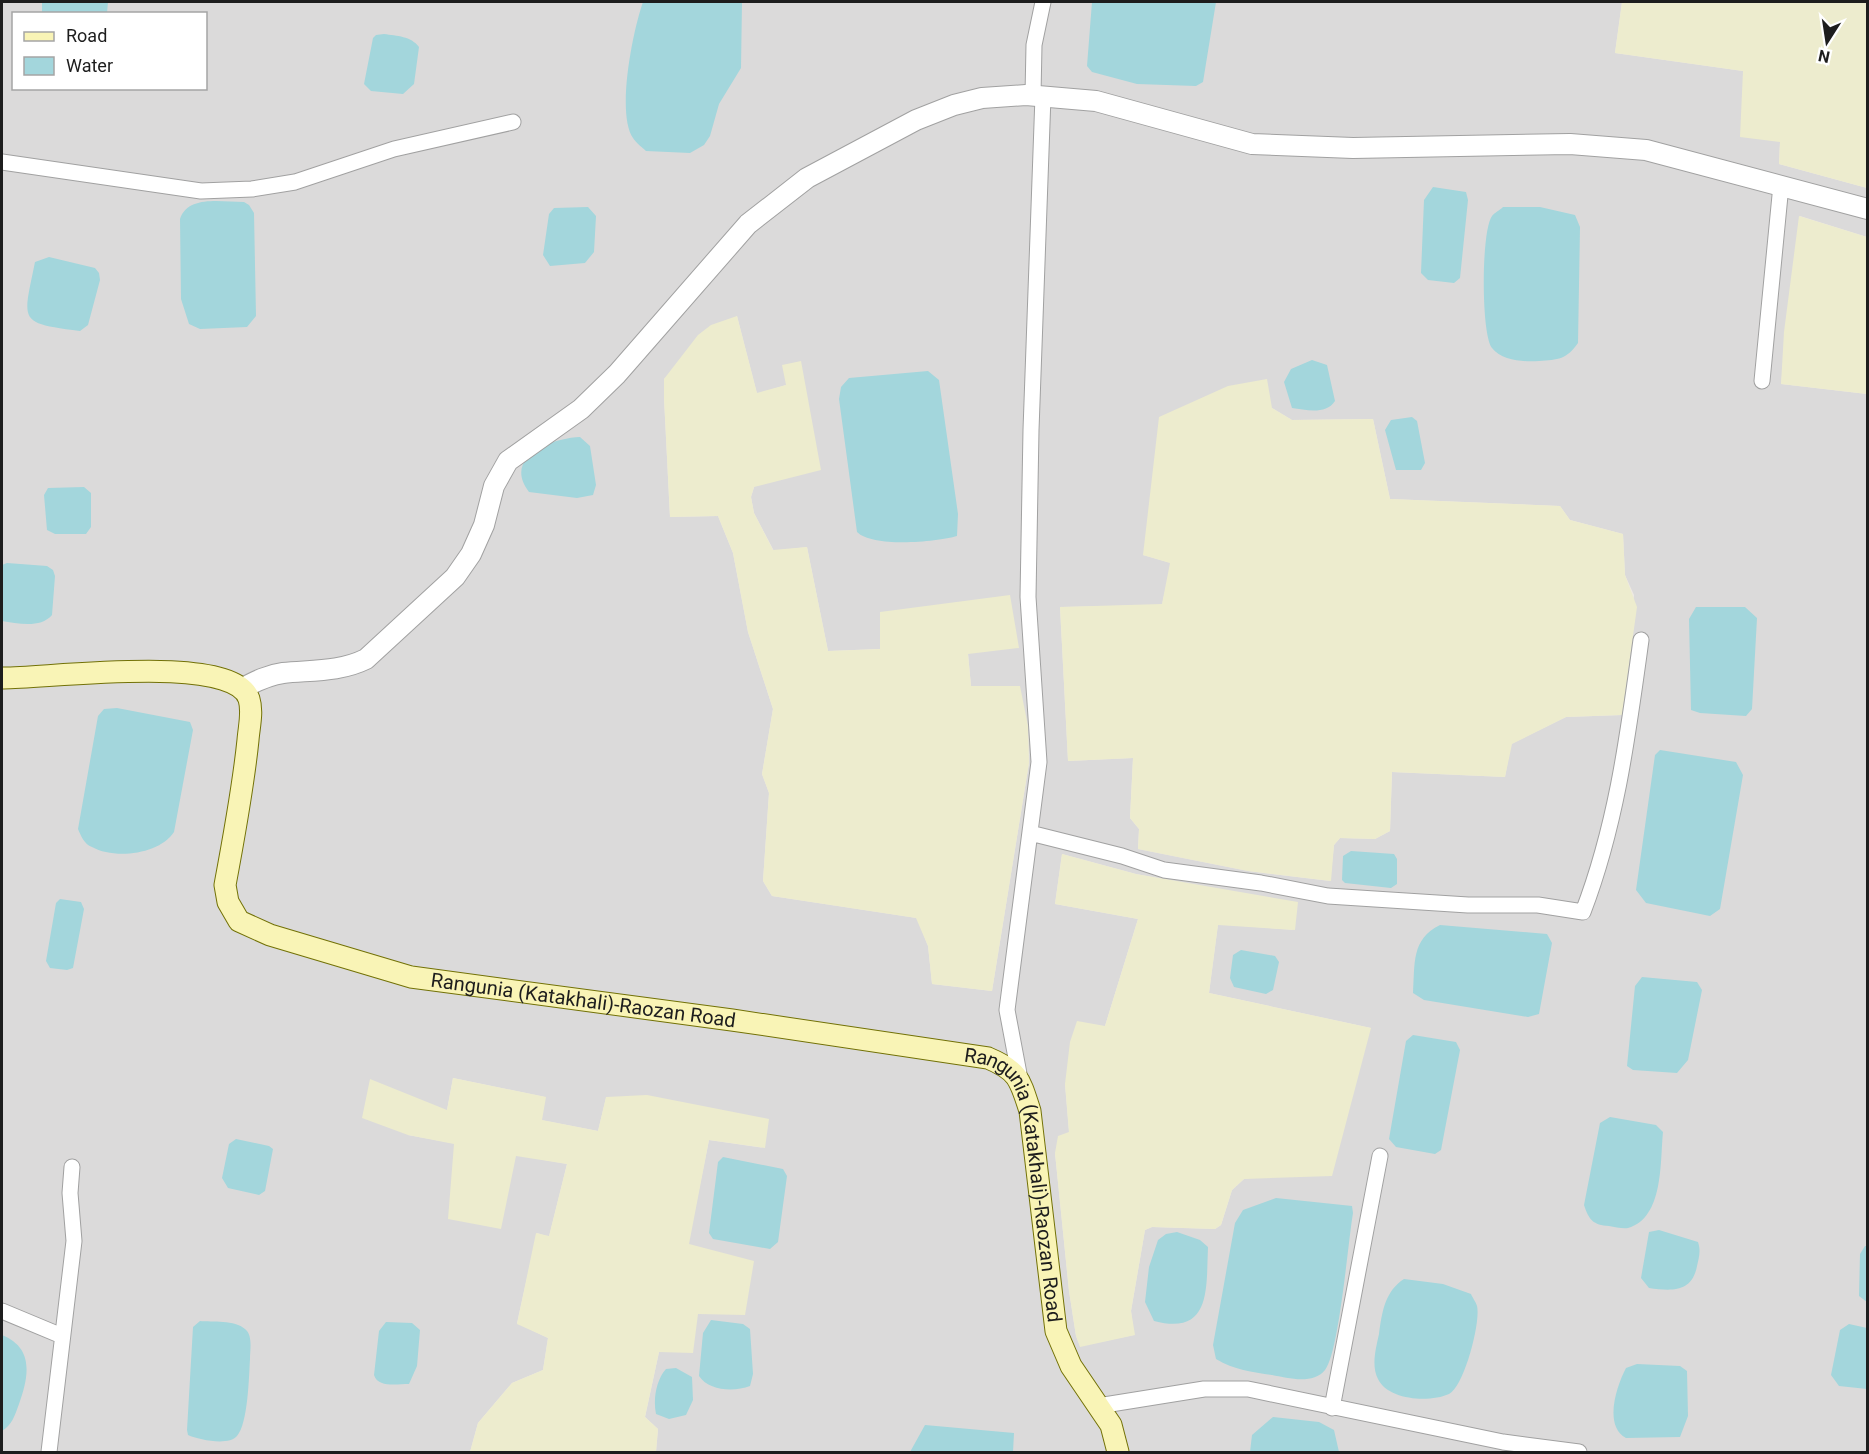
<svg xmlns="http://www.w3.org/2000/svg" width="1869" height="1454" font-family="Roboto,sans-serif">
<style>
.residential{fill:#dbdada;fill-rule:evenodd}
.farmland{fill:#edecce}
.water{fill:#a3d6dc}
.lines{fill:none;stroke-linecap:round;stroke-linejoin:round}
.minor-casing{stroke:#a1a1a1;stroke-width:17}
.tertiary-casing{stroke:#a1a1a1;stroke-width:22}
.secondary-casing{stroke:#727106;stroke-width:23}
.minor{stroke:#fff;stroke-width:15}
.tertiary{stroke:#fff;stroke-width:20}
.secondary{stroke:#f9f4b6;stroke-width:21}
.labels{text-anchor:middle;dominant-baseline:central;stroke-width:4.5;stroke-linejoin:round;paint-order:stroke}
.street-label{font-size:20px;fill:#1d1d1d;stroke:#fff}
</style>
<rect width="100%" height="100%" fill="#eee9e3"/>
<path class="residential" d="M 2,2 L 1622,2 L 1615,53 L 1743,71 L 1780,142 L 1779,164 L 1867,188 L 1867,237 L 1800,216 L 1781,384 L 1867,394 L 1867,1452 L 656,1452 L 658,1429 L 645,1417 L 659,1352 L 698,1313 L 745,1314 L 688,1244 L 709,1140 L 764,1148 L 606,1098 L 598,1131 L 541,1120 L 545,1097 L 453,1078 L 447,1110 L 408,1135 L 567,1164 L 549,1237 L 537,1233 L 517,1323 L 548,1338 L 543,1370 L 512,1383 L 478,1423 L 470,1452 L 2,1452 ZM 14,14 L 206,14 L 206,88 L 14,88 ZM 737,316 L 757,394 L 786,385 L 751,497 L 754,513 L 774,551 L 807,547 L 828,651 L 880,649 L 880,613 L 968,653 L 971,686 L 1028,726 L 1029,763 L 992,991 L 932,984 L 928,946 L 917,918 L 772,896 L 763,881 L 769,793 L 762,774 L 773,709 L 748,632 L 733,553 L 718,516 L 670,517 L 664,398 L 664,379 ZM 1272,408 L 1292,420 L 1373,419 L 1390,499 L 1560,506 L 1570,520 L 1623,534 L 1625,575 L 1634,595 L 1622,715 L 1566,717 L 1511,744 L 1505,777 L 1392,772 L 1390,831 L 1375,839 L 1340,838 L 1334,845 L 1330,881 L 1248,871 L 1138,849 L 1139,829 L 1130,818 L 1133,758 L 1068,761 L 1060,607 L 1162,605 L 1171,563 L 1143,555 ZM 1062,854 L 1136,874 L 1200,886 L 1294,930 L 1218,924 L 1209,993 L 1371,1028 L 1264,1176 L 1244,1179 L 1232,1190 L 1221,1225 L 1215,1229 L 1152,1227 L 1145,1230 L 1131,1311 L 1134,1335 L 1080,1346 L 1076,1336 L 1069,1291 L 1055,1153 L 1069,1132 L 1065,1084 L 1105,1026 L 1138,919 L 1055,904 Z"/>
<path class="farmland" d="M 1622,2 L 1867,2 L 1867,188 L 1779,164 L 1780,142 L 1740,137 L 1743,71 L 1615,53 Z
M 1799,216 L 1867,237 L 1867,394 L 1781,384 L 1784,332 Z
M 737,316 L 757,393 L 786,385 L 782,365 L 801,361 L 821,470 L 754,487 L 751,497 L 754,513 L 773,550 L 807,547 L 828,651 L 880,649 L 880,612 L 1010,595 L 1019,648 L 968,654 L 971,686 L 1020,686 L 1028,726 L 1029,763 L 992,991 L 932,984 L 928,946 L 916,918 L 772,896 L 763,881 L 769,793 L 762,774 L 773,709 L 748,632 L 733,553 L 718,516 L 670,517 L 664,398 L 664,379 L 698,335 L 711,325 Z
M 1267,379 L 1272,408 L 1292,420 L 1373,419 L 1390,499 L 1560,506 L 1570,520 L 1623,534 L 1625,575 L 1637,607 L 1622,715 L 1566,717 L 1512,744 L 1505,777 L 1392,772 L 1390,831 L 1375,839 L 1340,838 L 1334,845 L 1331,881 L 1248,871 L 1138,849 L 1139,829 L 1130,818 L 1133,758 L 1068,761 L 1060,607 L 1162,604 L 1170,563 L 1143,555 L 1159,417 L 1228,386 Z
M 1062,854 L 1136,874 L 1298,902 L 1295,930 L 1218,925 L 1209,993 L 1371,1028 L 1332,1176 L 1244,1179 L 1232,1190 L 1221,1225 L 1215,1229 L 1152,1227 L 1145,1230 L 1131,1311 L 1135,1335 L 1080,1347 L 1076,1336 L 1069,1291 L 1055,1153 L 1058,1136 L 1069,1132 L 1065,1084 L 1070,1042 L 1077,1021 L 1105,1026 L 1138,919 L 1055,904 Z
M 453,1078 L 546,1097 L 542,1120 L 598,1131 L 606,1097 L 647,1095 L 769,1119 L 765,1148 L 709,1140 L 689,1244 L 754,1261 L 745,1315 L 698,1314 L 693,1353 L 659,1352 L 645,1417 L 658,1429 L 656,1452 L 470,1452 L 478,1423 L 512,1383 L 543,1370 L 548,1338 L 517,1324 L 536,1233 L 549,1236 L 567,1164 L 516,1156 L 501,1229 L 448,1219 L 454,1144 L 408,1135 L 362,1118 L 370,1079 L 447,1110 Z"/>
<path class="water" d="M 42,2 L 108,2 L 107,13 L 42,13 Z
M 643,2 L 742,2 L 741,68 L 719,104 L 710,136 L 704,145 L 690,153 L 646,151 C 642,147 636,143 633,138 C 616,113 633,30 643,2 Z
M 1092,2 L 1216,2 L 1203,82 L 1196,86 L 1137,84 L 1092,72 L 1087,66 Z
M 384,34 C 397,36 411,36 419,47 L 414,84 L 403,94 L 371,91 L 364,84 L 373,38 L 376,35 Z
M 1433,187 L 1466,192 L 1468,200 L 1460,278 L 1454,283 L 1428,280 L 1421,273 L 1424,200 Z
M 244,202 L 249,205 L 254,213 L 256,316 L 247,327 L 200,329 L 189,324 L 181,299 L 180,219 C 188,195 221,202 244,202 Z
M 588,207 L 596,216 L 594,252 L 585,263 L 550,266 L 543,255 L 549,214 L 554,208 Z
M 1503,207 L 1540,207 L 1575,215 L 1580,227 L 1578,343 C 1567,359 1558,360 1539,361 C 1525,362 1502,361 1492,348 C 1481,334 1481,231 1492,216 C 1494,213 1500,210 1503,207 Z
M 49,257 L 95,268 L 99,273 L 100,280 L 88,325 L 80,331 C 17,323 23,322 35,262 Z
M 1312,360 L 1327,365 L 1335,401 C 1326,415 1306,410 1292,408 L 1284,382 L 1291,369 Z
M 928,371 L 939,380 L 958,514 L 957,536 C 937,542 873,548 857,532 L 839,399 L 841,387 L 849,378 Z
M 1412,417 L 1417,421 L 1425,463 L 1421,470 L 1396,470 L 1385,430 L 1391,420 Z
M 580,437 L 590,446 L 596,485 L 593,495 L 577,498 L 529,492 C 502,457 552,438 580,437 Z
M 84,487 L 91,493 L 91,527 L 86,534 L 55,534 L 47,530 L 44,495 L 48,488 Z
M 7,563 L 47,566 L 53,570 L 55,576 L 52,615 C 40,629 17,623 2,621 L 2,565 Z
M 1696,607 L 1745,607 L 1757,618 L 1752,709 L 1746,716 L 1700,713 L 1691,710 L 1689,619 Z
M 117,708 L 190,722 L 193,730 L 174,832 C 160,854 115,860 92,847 C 84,844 81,836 78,829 L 98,716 L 104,709 Z
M 1660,750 L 1736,762 L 1743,775 L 1720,909 L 1710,916 L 1646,903 L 1636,890 L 1655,755 Z
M 1351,851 L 1394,854 L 1397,859 L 1397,884 L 1391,888 L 1345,883 L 1342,880 L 1343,856 Z
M 60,899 L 81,902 L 84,909 L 73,968 L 67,970 L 50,968 L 46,961 L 56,903 Z
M 1440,925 L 1547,934 L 1552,943 L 1539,1014 L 1528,1017 L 1424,1000 L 1413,993 C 1415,964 1411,939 1440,925 Z
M 1241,950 L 1275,956 L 1279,962 L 1273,990 L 1266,994 L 1234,987 L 1230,978 L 1233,955 Z
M 1642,977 L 1697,982 L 1702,990 L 1688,1060 L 1677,1073 L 1633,1070 L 1627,1066 L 1635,986 Z
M 1413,1035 L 1456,1042 L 1460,1050 L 1441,1150 L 1435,1154 L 1396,1147 L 1389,1139 L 1406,1041 Z
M 1610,1117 L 1656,1125 L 1663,1132 C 1660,1161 1664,1218 1628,1228 C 1623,1229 1615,1227 1609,1226 C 1593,1225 1589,1220 1584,1205 L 1600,1123 Z
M 236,1139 L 269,1146 L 273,1149 L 265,1191 L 259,1195 L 228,1188 L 222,1178 L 229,1144 Z
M 723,1157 L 783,1169 L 787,1176 L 778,1242 L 770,1249 L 713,1239 L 709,1233 L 718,1162 Z
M 1276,1198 L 1352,1206 L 1353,1213 C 1348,1242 1339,1353 1325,1370 C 1313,1385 1288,1378 1272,1375 C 1252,1372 1234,1370 1216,1359 L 1213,1345 L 1235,1223 L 1243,1210 Z
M 1659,1230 L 1698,1242 C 1701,1251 1699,1257 1697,1266 C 1692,1293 1671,1291 1649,1288 L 1641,1278 L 1649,1232 Z
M 1177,1232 L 1200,1240 L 1208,1247 C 1206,1288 1212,1336 1154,1321 L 1145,1302 L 1149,1267 L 1158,1240 L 1166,1234 Z
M 1865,1246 L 1867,1246 L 1867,1302 L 1859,1296 L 1860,1254 Z
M 1404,1279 L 1443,1284 L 1471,1294 C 1472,1297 1476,1302 1477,1306 C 1481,1322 1464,1387 1449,1394 C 1429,1403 1388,1400 1378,1379 C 1371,1366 1376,1348 1379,1334 C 1382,1312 1385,1291 1404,1279 Z
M 711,1320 L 743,1324 L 750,1329 L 753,1374 L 750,1386 C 734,1392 709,1391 699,1376 L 703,1333 Z
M 200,1321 C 212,1322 235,1320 245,1329 C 253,1335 250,1350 250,1359 C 249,1376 248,1424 237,1436 C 229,1446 199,1440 188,1435 L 187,1430 L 193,1327 Z
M 386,1322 L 412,1323 L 420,1330 L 417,1366 L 409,1384 C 397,1384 378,1388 374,1375 L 379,1331 Z
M 1849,1324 L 1867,1328 L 1867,1389 L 1839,1386 L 1831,1375 L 1840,1330 Z
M 2,1335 C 34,1348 29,1376 19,1404 C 15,1415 12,1425 2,1431 Z
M 1637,1364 L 1680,1366 L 1687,1371 L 1688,1416 L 1680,1437 L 1626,1438 C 1603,1426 1617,1385 1626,1368 Z
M 676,1368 L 692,1377 L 693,1400 L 686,1415 L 669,1419 L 656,1414 C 653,1400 656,1380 666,1369 Z
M 1273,1417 L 1319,1422 L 1334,1430 L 1339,1452 L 1250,1452 L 1252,1435 Z
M 925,1425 L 1014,1433 L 1013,1452 L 910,1452 Z"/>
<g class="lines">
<defs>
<path id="minor" d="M 1033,95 L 1034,45 L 1043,2
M 2,162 L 201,191 L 252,189 L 295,182 L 394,149 L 513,122
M 1762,381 L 1781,185
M 1030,833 L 1122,856 L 1164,870 L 1261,883 L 1328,896 L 1468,905 L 1538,905 L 1583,912 C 1617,823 1628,734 1641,640
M 1020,1079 L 1007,1010 L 1039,762 L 1028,597 L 1031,430 L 1043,96
M 2,1311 L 62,1336
M 1098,1406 L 1204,1389 L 1248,1389 L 1503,1442 L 1579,1452
M 1332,1408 L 1380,1156
M 49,1452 L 74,1241 L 70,1193 L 72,1167"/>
<path id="tertiary" d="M 243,688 C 256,681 268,675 283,673 C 311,670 340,672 366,659 L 455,577 L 471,554 L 484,525 L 494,486 L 508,461 L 581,409 L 617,374 L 748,224 L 807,178 L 916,120 L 954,105 L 982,98 L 1026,95 L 1096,101 L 1252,144 L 1353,148 L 1570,144 L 1646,150 L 1868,209"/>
<g id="secondary">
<path id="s1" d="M 2,678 C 44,679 234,652 249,699 C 253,712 249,727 248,740 C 243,789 234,837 225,885 L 228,902 L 239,921 L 270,935 L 411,977 L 732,1020 L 988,1058 C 1019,1071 1020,1080 1030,1111 L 1056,1331 L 1071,1366 L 1111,1425 L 1118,1452"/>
</g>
</defs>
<use href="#minor" class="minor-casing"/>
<use href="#tertiary" class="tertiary-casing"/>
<use href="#secondary" class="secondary-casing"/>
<use href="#minor" class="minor"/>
<use href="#tertiary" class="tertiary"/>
<use href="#secondary" class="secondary"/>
</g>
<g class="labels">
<g class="street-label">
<text stroke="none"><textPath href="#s1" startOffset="838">Rangunia (Katakhali)-Raozan Road</textPath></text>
<text stroke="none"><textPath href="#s1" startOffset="1377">Rangunia (Katakhali)-Raozan Road</textPath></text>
</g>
</g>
<rect width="1869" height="1454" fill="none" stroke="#1d1d1d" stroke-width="6"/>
<rect x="12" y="12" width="195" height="78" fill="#ffffff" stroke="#a5a5a5" stroke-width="1.5"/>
<rect x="24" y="32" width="30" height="9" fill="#f9f4b6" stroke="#a5a5a5" stroke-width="1.5"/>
<text x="66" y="42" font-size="18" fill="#1d1d1d">Road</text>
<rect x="24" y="57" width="30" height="18" fill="#a3d6dc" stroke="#a5a5a5" stroke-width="1.5"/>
<text x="66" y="72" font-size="18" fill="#1d1d1d">Water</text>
<g transform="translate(1827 42) rotate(192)" stroke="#ffffff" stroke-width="4.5" paint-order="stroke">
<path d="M0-4.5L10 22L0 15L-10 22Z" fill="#1d1d1d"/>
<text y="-9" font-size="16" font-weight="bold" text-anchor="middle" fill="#1d1d1d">N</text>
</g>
</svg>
